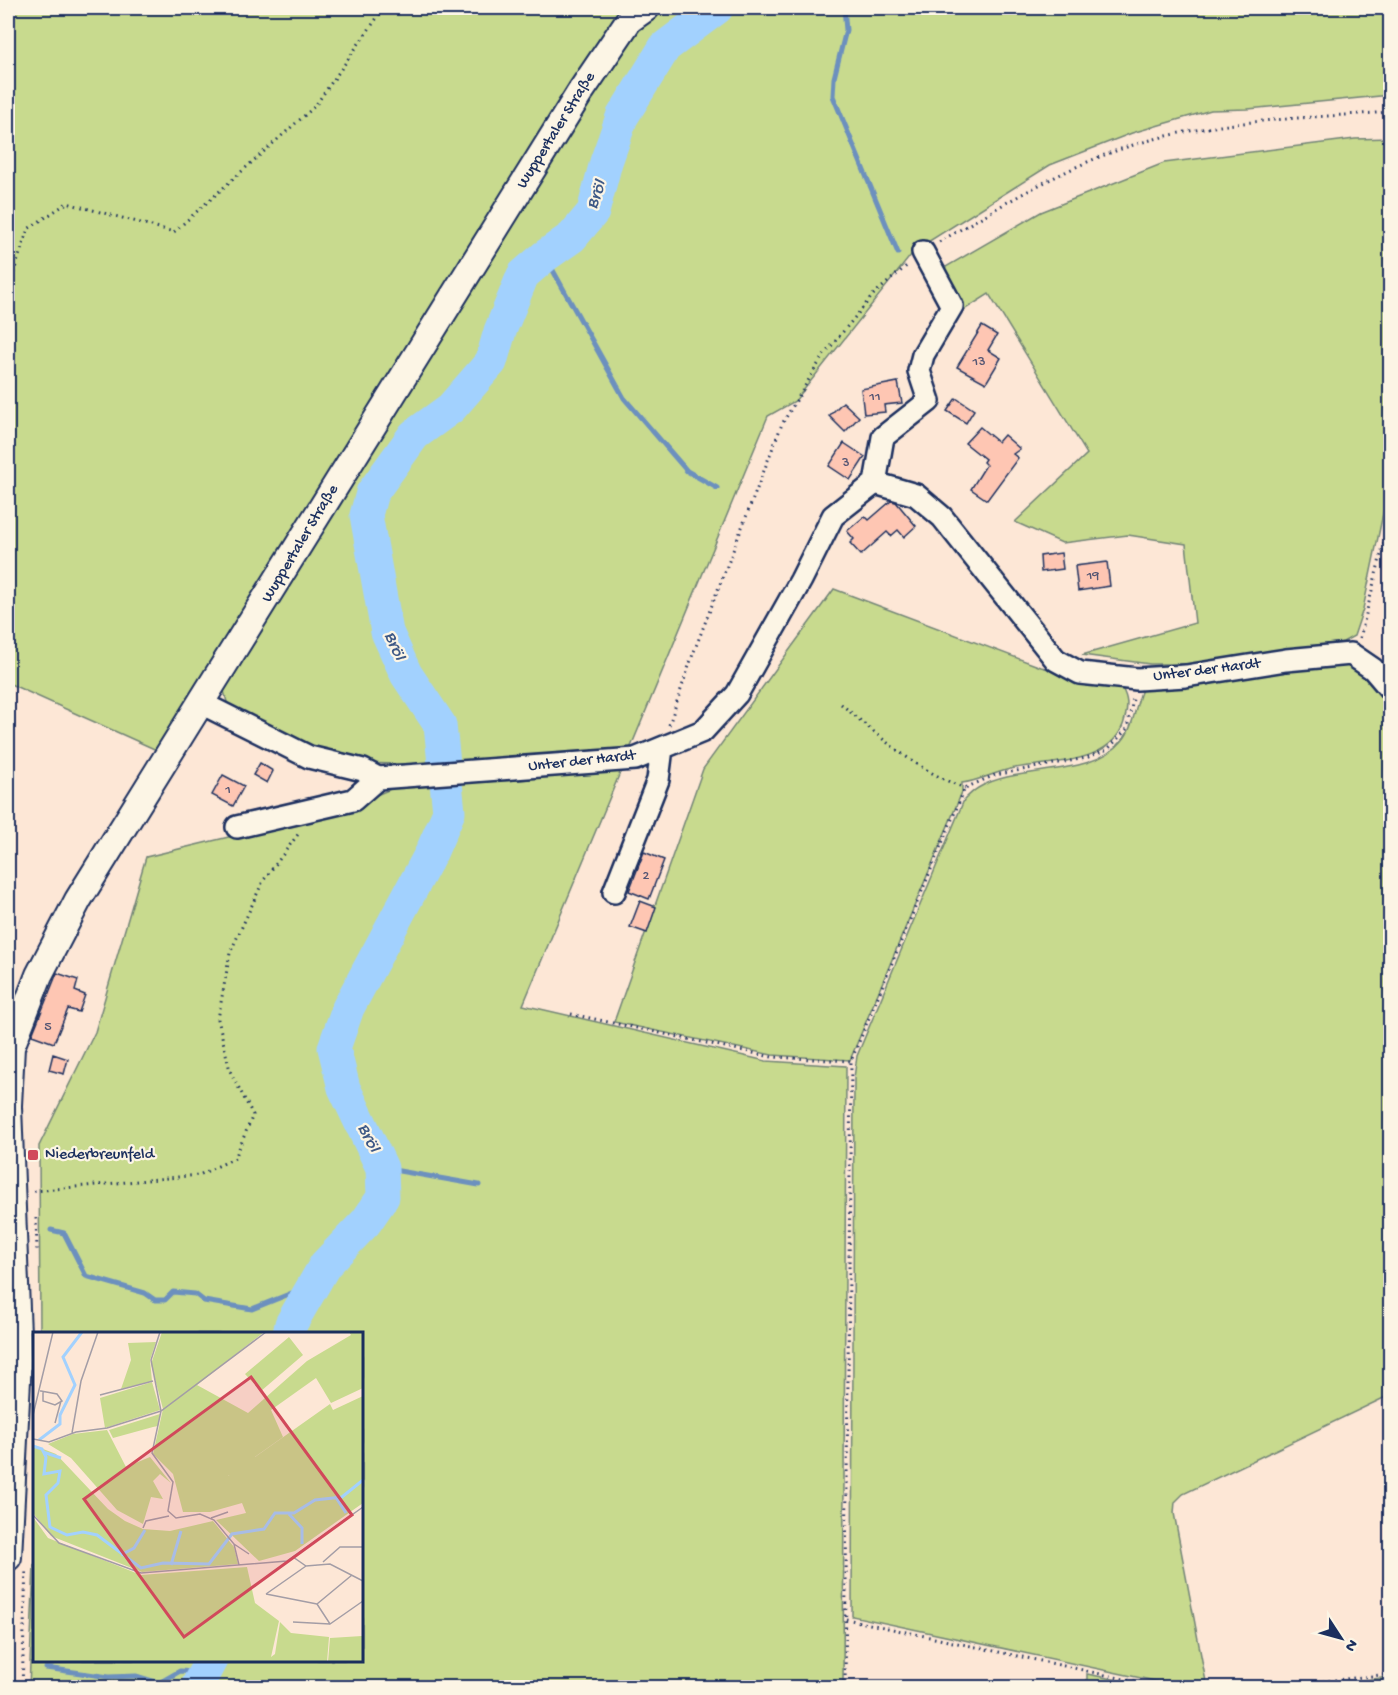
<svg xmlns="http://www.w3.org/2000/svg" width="1398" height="1695" font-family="'Gochi Hand',sans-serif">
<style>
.green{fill:#c8da8e;stroke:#728476;stroke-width:1.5}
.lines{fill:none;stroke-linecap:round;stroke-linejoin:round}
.stream{stroke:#6c90be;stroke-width:5}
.river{stroke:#a2d1fe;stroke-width:33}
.building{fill:#fec6b3;stroke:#1b2f5e;stroke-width:1.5}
.minor-casing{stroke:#1b2f5e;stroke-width:26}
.major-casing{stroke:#1b2f5e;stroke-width:30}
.path{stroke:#1b2f5e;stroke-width:3;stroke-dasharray:1.5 4.5;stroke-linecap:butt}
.minor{stroke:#fcf5e5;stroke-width:21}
.major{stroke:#fcf5e5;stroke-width:26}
.poi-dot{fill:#d1495b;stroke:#fcf5e5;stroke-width:2}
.labels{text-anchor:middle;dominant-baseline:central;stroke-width:4.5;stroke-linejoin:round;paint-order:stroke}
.number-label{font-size:14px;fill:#545573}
.street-label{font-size:16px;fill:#1b2f5e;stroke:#fcf5e5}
.poi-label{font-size:16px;fill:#1b2f5e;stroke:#fcf5e5;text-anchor:start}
.water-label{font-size:18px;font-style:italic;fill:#3d5886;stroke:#fcf5e5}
.inset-river{fill:none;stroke:#a2d1fe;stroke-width:3}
.inset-road{fill:none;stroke:#a39da6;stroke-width:1.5}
.view{fill:#d1495b;fill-opacity:0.15;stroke:#d1495b;stroke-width:3}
.inset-edge{fill:none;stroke:#1b2f5e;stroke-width:3}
</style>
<rect width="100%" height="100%" fill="#fde7d6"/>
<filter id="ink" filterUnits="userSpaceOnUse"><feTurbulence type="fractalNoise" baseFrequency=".0167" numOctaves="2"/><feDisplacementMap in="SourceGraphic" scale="12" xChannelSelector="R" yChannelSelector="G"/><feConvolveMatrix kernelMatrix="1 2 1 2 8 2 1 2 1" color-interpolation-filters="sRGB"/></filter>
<g filter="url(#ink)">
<path class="green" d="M 8,8 L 625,8 L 161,752 L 8,683 Z
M 664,8 L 1390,8 L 1390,95 L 1248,109 L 1211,110 L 1132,133 L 1050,165 L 915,250 L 795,401 L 768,416 L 630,749 L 567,758 L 449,765 L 355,763 L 311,750 L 228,706 L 224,691 L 229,674 L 581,104 L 636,31 Z
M 1390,138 L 1390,480 L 1363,609 L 1354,636 L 1343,642 L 1187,664 L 1150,664 L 1082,655 L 1195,623 L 1186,544 L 1128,535 L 1062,543 L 1015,522 L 1087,454 L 989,294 L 959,313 L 944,268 L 1041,212 L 1164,163 L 1355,139 Z
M 834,589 L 1041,667 L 1122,688 C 1128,699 1128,706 1125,718 C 1115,765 1051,761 1015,768 C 997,771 980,781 962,783 L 962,792 L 850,1060 L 772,1055 L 614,1022 L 703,769 Z
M 1347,661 L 1361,672 L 1390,704 L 1390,1395 L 1183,1494 L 1175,1502 L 1174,1513 L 1207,1687 L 1183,1687 L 852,1616 L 854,1078 L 857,1056 L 964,800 C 968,796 973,791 978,788 C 1017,764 1091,779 1122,741 C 1135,726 1135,702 1144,685 Z
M 622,768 L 523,1005 L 766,1061 L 846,1066 L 843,1687 L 29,1688 L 34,1564 L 34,1660 L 362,1660 L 362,1334 L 40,1333 L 39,1146 L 95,1032 L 146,857 L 341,810 L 400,785 L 520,780 Z
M 1087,1674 L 1153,1687 L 1087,1687 Z
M 1390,1677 L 1390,1687 L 1301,1687 Z"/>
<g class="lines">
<path class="stream" d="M 844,8 L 846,30 L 834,78 L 833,96 L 898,253
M 545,256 L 624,398 L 687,471 L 717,488
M 382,1168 L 479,1185
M 51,1230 L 64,1233 L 86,1276 L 145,1293 L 155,1300 L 165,1300 L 173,1292 L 195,1294 L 204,1301 L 252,1309 L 314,1284
M 46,1668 L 109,1677 L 136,1676 L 159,1683 L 180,1671 L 206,1673"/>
<path class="river" d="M 289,1334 L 291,1324 L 325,1265 L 366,1222 L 383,1197 L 382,1168 L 344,1088 L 334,1048 L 348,1008 L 431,853 L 449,812 L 440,725 L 406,674 L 387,632 L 366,515 L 372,493 L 414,435 L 451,408 L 491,362 L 500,331 L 523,275 L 545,256 L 572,237 L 593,212 L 606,162 L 622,117 L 665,47 L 717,8
M 196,1688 L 211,1660"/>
</g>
<path class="building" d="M 982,326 L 997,335 L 988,350 L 1001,358 L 986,383 L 957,367 Z
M 898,382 L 902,403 L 884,405 L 885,412 L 864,414 L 861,389 Z
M 956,398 L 974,410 L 966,423 L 947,411 Z
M 843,402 L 859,417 L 845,432 L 829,416 Z
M 980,427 L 998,442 L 1004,435 L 1020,449 L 1013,454 L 1018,458 L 987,500 L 971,489 L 986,465 L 983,462 L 985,459 L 965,443 Z
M 844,443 L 865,457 L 850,480 L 829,466 Z
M 891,501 L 896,502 L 916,526 L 904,537 L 898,530 L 891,536 L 887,532 L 861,555 L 850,543 L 854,539 L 847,531 L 865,516 L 869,520 Z
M 1061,553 L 1063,569 L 1041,572 L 1040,556 Z
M 1107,562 L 1110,586 L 1078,591 L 1075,566 Z
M 260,763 L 273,771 L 267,783 L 253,775 Z
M 223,775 L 244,786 L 233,806 L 212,795 Z
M 644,852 L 664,860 L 649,899 L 629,891 Z
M 640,901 L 656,907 L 647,933 L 630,927 Z
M 57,973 L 78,980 L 75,991 L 85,995 L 79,1012 L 68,1009 L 54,1043 L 32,1035 Z
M 53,1054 L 68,1059 L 64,1074 L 49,1070 Z"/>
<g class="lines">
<defs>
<path id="minor" d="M 875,483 L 883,437 L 929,401 L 919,371 L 923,355 L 952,306 L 923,252
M 201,703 L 309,757 L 363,770 L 378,778 L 635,759 L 703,731 L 737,694 L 801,580 L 833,516 L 875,483 L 916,495 L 942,517 L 1056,660 L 1080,673 L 1137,679 L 1186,676 L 1286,660 L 1351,654 L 1373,669 L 1390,689
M 237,827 L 353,800 L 378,778
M 614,892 L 658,780 L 662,748"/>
<path id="major" d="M 8,1105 L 11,1047 L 39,975 L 78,900 L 581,91 L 629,20 L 646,8
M 8,1107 L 18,1360 L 8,1557"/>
</defs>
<use href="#minor" class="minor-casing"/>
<use href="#major" class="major-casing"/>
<path class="path" d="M 939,242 C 1004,204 1073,161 1147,141 C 1226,119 1309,118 1390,112
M 8,290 L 28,229 L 67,203 L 174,232 L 315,106 L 384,8
M 1360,638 L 1390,519
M 841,704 C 880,737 917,771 965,788
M 669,725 L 693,654 L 782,424 L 823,356 L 874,294 L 909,264
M 571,1014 L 772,1057 L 851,1061
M 34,1191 L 199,1175 L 235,1158 L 253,1115 L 230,1071 L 218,1019 L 230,953 L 263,881 L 299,833
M 36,1218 L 37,1250
M 846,1619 L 1166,1688
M 22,1688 L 26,1568
M 845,1688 L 851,1061 L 965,788 L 995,775 L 1086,758 L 1108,749 L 1127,729 L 1133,699
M 1263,1688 L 1390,1674"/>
<use href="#minor" class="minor"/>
<use href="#major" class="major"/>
</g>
</g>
<rect class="poi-dot" x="27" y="1149" width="12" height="12" rx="3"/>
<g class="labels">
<g class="number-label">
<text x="979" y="362">13</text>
<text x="875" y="397">11</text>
<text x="846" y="463">3</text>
<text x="1093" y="576">19</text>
<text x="228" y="790">1</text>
<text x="646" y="876">2</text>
<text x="48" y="1027">5</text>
</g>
<g class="street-label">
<text transform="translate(557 131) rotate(-58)">Wuppertaler Straße</text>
<text transform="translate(301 544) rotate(-59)">Wuppertaler Straße</text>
<text transform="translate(1207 671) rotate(-7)">Unter der Hardt</text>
<text transform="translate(582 762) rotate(-6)">Unter der Hardt</text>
</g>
<g class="poi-label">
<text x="45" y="1155">Niederbreunfeld</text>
</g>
<g class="water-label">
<text transform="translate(597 195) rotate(-70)">Bröl</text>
<text transform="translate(394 646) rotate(68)">Bröl</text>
<text transform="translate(368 1138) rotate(64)">Bröl</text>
</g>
</g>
<g transform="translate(33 1332)">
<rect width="330" height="330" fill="#fde7d6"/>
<path d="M 129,0 L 231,0 L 164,53 L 215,81 L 274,29 L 318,3 L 316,0 L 330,0 L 330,56 L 298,71 L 283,46 L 238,78 L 250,105 L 195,144 L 297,72 L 300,78 L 330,64 L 330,171 L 262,219 L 226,229 L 183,188 L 213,181 L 209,171 L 177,180 L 150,180 L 140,142 L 120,122 L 130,77 L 118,32 ZM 256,5 L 270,23 L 228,59 L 212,42 ZM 123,10 L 117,28 L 119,49 L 88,57 L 98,28 L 95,11 ZM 119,50 L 127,78 L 72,96 L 67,66 ZM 127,82 L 125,94 L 120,95 L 80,106 L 76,98 ZM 74,98 L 93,135 L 117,125 L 138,151 L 127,142 L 120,149 L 130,167 L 118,165 L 110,192 L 84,178 L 38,126 L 15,112 L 40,102 ZM 0,113 L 23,122 L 75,177 L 92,189 L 110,197 L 137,199 L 180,189 L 201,215 L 205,232 L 109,240 L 18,204 L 0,181 ZM 0,185 L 15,206 L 108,243 L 214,235 L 222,271 L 246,289 L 238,325 L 242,322 L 247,290 L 258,301 L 296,305 L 294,330 L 0,330 ZM 329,304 L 330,330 L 295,330 L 297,306 Z" fill="#c8da8e"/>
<path class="inset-river" d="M 6,108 L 27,92 L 27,83 L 42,53 L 30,25 L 49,0M 0,114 L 9,117 L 13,125 L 11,142 L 27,139 L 25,151 L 13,163 L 17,195 L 34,203 L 50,200 L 64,203 L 108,236 L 130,231 L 176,232 L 199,202 L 231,197 L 242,181 L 261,181 L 282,168 L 309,165 L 330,148M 10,120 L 28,126M 302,164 L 313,181M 256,182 L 269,196 L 269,212M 88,223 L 101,216 L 112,198M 138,233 L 148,199"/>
<path class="inset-road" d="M 127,0 L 118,28 L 128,79 L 119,121 L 140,150 L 135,179 L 143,186 L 167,182 L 181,188 L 201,212 L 206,233M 7,59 L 8,59 L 24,62 L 29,69 L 22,73 L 10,69 L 10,59M 67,63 L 120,49M 0,83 L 20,0M 22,91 L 28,69M 39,101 L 48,49 L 65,0M 0,107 L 16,110 L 43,100 L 74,96 L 128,79 L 233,0M 0,183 L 26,211 L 108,241 L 254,229 L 330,175M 178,186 L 195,180M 110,196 L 113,189 L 136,184M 201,212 L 216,222M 260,225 L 273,234 L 297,232 L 330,249M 290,230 L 307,215 L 330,215M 233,262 L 284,272M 233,262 L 273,234M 284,272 L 297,292 L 330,269M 284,272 L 319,243M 260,290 L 297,292"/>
<path class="view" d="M 218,45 L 319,183 L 151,305 L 51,167 Z"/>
<rect width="330" height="330" class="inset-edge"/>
</g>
<rect width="1398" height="1695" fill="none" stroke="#fcf5e5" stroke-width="30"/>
<rect x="15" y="15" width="1368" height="1665" fill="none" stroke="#1b2f5e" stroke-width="2" filter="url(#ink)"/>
<g transform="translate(1341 1638) rotate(126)" stroke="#fcf5e5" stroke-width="4.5" paint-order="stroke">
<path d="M0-4.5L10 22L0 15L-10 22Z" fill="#1b2f5e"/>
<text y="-9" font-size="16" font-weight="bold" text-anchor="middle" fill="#1b2f5e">N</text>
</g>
</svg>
